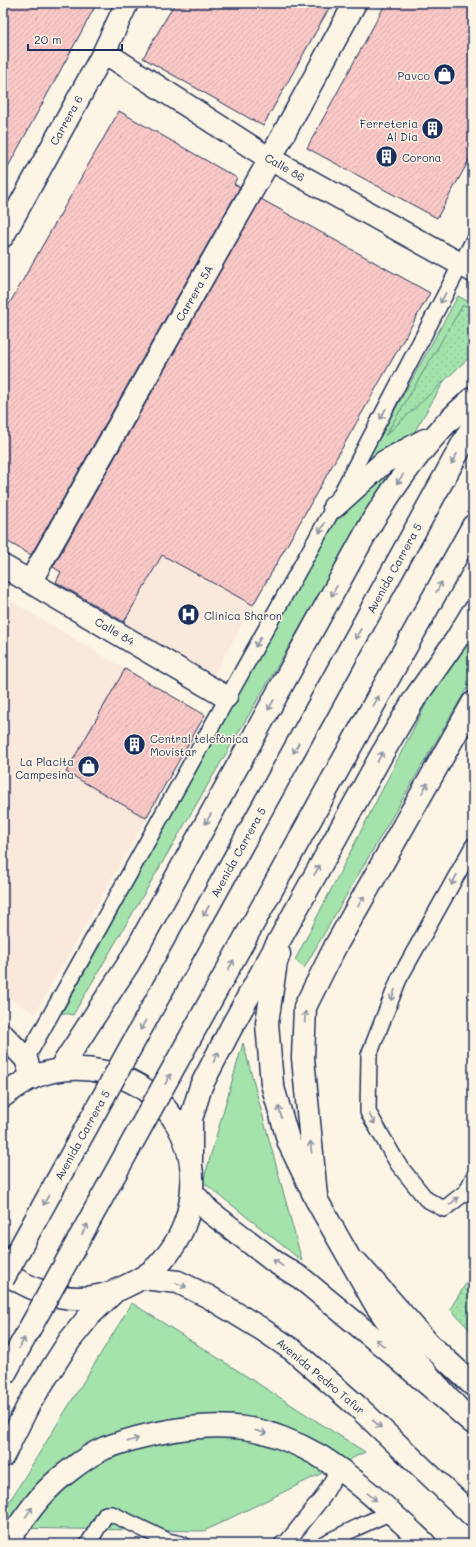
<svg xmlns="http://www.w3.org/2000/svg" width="476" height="1547" font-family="Mali,sans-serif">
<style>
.built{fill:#fbe8dc}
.grass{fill:#a4e3ab;stroke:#608984}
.park{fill:url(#park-dots);stroke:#608984}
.building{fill:url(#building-hatch);stroke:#1b2f5e}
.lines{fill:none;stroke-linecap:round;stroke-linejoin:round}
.service-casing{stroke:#1b2f5e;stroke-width:18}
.minor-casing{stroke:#1b2f5e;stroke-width:25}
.secondary-casing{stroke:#1b2f5e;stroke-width:25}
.primary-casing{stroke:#1b2f5e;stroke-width:25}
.service{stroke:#fcf5e5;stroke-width:15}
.minor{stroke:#fcf5e5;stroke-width:22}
.secondary{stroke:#fcf5e5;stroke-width:22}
.primary{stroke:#fcf5e5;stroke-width:22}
.primary-bridge-casing{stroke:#1b2f5e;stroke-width:25;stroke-linecap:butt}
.primary-bridge{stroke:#fcf5e5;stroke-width:22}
.oneway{stroke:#8c92a2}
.labels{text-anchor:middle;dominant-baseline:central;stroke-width:3;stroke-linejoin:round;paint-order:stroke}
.poi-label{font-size:11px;fill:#1b2f5e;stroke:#fcf5e5;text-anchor:end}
.street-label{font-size:11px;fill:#1b2f5e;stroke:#fcf5e5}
</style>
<defs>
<pattern id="park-dots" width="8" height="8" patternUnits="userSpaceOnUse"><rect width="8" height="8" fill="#a4e3ab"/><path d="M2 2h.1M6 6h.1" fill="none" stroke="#8dc396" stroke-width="1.8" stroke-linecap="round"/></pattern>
<pattern id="building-hatch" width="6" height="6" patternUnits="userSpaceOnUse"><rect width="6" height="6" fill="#fac9c7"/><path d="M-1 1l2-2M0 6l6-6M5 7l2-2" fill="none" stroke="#d6adad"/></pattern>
</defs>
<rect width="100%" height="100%" fill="#fcf5e5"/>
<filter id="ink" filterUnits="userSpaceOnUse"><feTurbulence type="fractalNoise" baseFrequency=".025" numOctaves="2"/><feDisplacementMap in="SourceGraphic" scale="8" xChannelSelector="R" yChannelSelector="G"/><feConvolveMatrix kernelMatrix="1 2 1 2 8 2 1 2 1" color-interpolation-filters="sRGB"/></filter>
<g filter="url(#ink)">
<path class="built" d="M 162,555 L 253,605 L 214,675 L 123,624 Z
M 3,596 L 125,669 L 205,715 L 35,1014 L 3,995 Z"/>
<path class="grass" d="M 458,296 L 473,304 L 473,332 L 73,1015 L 62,1013 Z
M 473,612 L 473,678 L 304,968 L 295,960 Z
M 243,1043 L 302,1261 L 203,1182 Z
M 132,1303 L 365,1452 L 204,1531 L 3,1528 L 3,1512 Z"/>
<path class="park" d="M 463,305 L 473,308 L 473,354 L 385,436 Z
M 473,1272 L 473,1333 L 450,1309 Z"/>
<path class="building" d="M 3,3 L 97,3 L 3,176 Z
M 175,3 L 332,3 L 263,126 L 143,58 Z
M 386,3 L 473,3 L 473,153 L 437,218 L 307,148 Z
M 119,111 L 237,178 L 234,184 L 240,187 L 31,555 L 3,539 L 3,315 Z
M 261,199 L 430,293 L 253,605 L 162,555 L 124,622 L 56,582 L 61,572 L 53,567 Z
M 125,669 L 205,715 L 146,818 L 66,772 Z"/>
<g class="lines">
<defs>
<path id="service" d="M 473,846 L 399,979 L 369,1055 L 368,1112 L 398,1164 L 426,1199 L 444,1209 L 467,1191 L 473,1178
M 26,1059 L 334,507 L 473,241
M 88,1544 L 106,1514 L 112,1514 L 168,1541 L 182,1544
M 282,1544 L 287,1542 L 323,1497 L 338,1470
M 323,1544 L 358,1527 L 391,1512"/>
<path id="minor" d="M 104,52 L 270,159 L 473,271
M 3,236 L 104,52 L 127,3
M 3,566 L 226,697
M 30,582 L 270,159 L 355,3
M 3,1035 L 26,1059 L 32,1078
M 316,1196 L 303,1058 L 305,1007 L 335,947 L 473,703
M 358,1264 L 429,1344 L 473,1385"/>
<path id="secondary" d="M 193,1193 L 209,1211 L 275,1262 L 301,1278 L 388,1350 L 473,1423
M 143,1278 L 178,1282 L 209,1297 L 260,1328 L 294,1351 L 359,1408 L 473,1516"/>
<path id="primary" d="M 334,507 L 384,462 L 425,440
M 314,714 L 473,425
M 357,735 L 473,526
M 279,954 L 276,962 L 267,1023 L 272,1084 L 289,1143 L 316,1199 L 376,1305 L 416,1362 L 463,1414
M 60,1069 L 129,963 L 373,520 C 402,475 432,433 473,398
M 3,1096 C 12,1090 21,1083 31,1078 C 77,1059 133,1070 166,1109 C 203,1152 200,1220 162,1261 C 151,1274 137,1281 122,1288 C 81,1308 38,1296 3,1271
M 191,1161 L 191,1119 L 201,1086 L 231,1028 L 382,754 L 415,698 L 456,640 L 473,612
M 3,1456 L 29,1404 L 70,1340 L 91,1314 L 114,1292
M 6,1544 C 25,1517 42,1490 69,1471 C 79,1463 93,1453 105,1448 C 145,1433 202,1422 244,1428 C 268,1431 297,1443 318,1455 C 356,1478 392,1513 425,1544"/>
</defs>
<use href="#service" class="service-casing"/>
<use href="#minor" class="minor-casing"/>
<use href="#secondary" class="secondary-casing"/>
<use href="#primary" class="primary-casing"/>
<use href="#service" class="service"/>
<use href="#minor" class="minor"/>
<use href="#secondary" class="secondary"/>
<use href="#primary" class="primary"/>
<defs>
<path id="primary-bridge" d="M 3,1279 L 314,714
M 3,1377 L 357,735"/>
</defs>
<use href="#primary-bridge" class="primary-bridge-casing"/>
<use href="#primary-bridge" class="primary-bridge"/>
</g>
<defs><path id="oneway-shaft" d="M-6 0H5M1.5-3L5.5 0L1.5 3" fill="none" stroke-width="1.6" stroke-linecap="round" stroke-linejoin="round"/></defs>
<g class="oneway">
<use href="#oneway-shaft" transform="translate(443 298) rotate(118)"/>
<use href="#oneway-shaft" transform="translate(383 414) rotate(118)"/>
<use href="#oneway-shaft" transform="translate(454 459) rotate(119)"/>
<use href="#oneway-shaft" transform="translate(400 479) rotate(126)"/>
<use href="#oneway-shaft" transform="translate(322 528) rotate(119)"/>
<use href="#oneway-shaft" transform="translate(439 587) rotate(-61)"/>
<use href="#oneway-shaft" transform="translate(334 591) rotate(119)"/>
<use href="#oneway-shaft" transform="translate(358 634) rotate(119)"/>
<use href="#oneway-shaft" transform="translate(258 642) rotate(119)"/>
<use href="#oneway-shaft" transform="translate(376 701) rotate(-61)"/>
<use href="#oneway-shaft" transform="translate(271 705) rotate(119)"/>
<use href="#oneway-shaft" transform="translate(296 748) rotate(119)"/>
<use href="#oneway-shaft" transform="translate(380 757) rotate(-61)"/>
<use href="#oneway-shaft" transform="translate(425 788) rotate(-60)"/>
<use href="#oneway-shaft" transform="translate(208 819) rotate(119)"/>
<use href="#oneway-shaft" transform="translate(317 870) rotate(-61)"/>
<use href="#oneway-shaft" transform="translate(454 880) rotate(119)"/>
<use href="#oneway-shaft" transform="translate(361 901) rotate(-60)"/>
<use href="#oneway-shaft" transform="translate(206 911) rotate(119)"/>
<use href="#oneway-shaft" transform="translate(231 965) rotate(-61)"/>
<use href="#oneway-shaft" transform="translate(393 995) rotate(111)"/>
<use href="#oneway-shaft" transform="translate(305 1017) rotate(-87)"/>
<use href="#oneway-shaft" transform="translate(143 1025) rotate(119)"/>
<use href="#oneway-shaft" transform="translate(216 1057) rotate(-63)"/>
<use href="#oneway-shaft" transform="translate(168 1079) rotate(-61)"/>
<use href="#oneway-shaft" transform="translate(280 1112) rotate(-106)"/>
<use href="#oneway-shaft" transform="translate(372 1119) rotate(60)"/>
<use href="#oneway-shaft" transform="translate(311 1147) rotate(-96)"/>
<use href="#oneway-shaft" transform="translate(46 1200) rotate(119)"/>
<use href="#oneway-shaft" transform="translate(454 1201) rotate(-39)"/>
<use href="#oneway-shaft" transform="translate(85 1229) rotate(-61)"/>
<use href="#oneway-shaft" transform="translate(278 1263) rotate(-146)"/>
<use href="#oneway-shaft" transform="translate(181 1285) rotate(21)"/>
<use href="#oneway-shaft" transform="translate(22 1343) rotate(-61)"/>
<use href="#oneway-shaft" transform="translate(380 1343) rotate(-140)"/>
<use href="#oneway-shaft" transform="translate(377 1424) rotate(44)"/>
<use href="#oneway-shaft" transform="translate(261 1432) rotate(15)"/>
<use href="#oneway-shaft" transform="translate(133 1440) rotate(-17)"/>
<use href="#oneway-shaft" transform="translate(372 1497) rotate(40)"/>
<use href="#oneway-shaft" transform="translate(29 1512) rotate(-55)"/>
</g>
</g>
<defs>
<symbol id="shop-disc" viewBox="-11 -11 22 22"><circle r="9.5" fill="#1b2f5e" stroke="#fcf5e5"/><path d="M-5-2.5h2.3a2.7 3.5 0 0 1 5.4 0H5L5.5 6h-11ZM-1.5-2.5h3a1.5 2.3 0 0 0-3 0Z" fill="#fff"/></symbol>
<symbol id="building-disc" viewBox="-11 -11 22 22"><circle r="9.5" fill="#1b2f5e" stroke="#fcf5e5"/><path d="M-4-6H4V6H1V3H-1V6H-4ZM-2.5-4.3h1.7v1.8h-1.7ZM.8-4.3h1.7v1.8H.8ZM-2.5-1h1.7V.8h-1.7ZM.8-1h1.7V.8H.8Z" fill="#fff"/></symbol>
<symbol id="hospital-disc" viewBox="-11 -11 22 22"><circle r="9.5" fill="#1b2f5e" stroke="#fcf5e5"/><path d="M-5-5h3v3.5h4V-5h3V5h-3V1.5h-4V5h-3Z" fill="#fff"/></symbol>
</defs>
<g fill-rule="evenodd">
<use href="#shop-disc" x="432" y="62" width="25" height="25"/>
<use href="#building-disc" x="420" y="116" width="25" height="25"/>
<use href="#building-disc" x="374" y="144" width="25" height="25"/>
<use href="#hospital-disc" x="176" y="602" width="25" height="25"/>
<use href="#building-disc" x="122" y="732" width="25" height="25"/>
<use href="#shop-disc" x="76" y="754" width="25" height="25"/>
</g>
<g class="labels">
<g class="poi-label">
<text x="430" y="75">Pavco</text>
<text x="418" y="123">Ferreteria<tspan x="418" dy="13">Al Dia</tspan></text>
<text x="402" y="157" text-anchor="start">Corona</text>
<text x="204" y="615" text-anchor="start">Clínica Sharon</text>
<text x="150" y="738" text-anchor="start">Central telefónica<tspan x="150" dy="13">Movistar</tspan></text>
<text x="74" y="761">La Placita<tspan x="74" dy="13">Campesina</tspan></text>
</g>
<g class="street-label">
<text transform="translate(66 120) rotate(-61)">Carrera 6</text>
<text transform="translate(285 167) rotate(30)">Calle 86</text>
<text transform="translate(194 293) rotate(-60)">Carrera 5A</text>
<text transform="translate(394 568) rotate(-61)">Avenida Carrera 5</text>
<text transform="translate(115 631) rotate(30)">Calle 84</text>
<text transform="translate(238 852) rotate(-61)">Avenida Carrera 5</text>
<text transform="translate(82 1135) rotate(-61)">Avenida Carrera 5</text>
<text transform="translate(321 1376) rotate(40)">Avenida Pedro Tafur</text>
</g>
</g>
<rect width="476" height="1547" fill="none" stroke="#fcf5e5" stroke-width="16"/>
<rect x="8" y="8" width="460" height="1531" fill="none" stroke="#1b2f5e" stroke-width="1.5" filter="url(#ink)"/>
<path d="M28 44v6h94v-6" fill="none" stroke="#1b2f5e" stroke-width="2"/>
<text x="34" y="44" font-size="12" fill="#1b2f5e" stroke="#fcf5e5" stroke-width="3" paint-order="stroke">20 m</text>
</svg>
